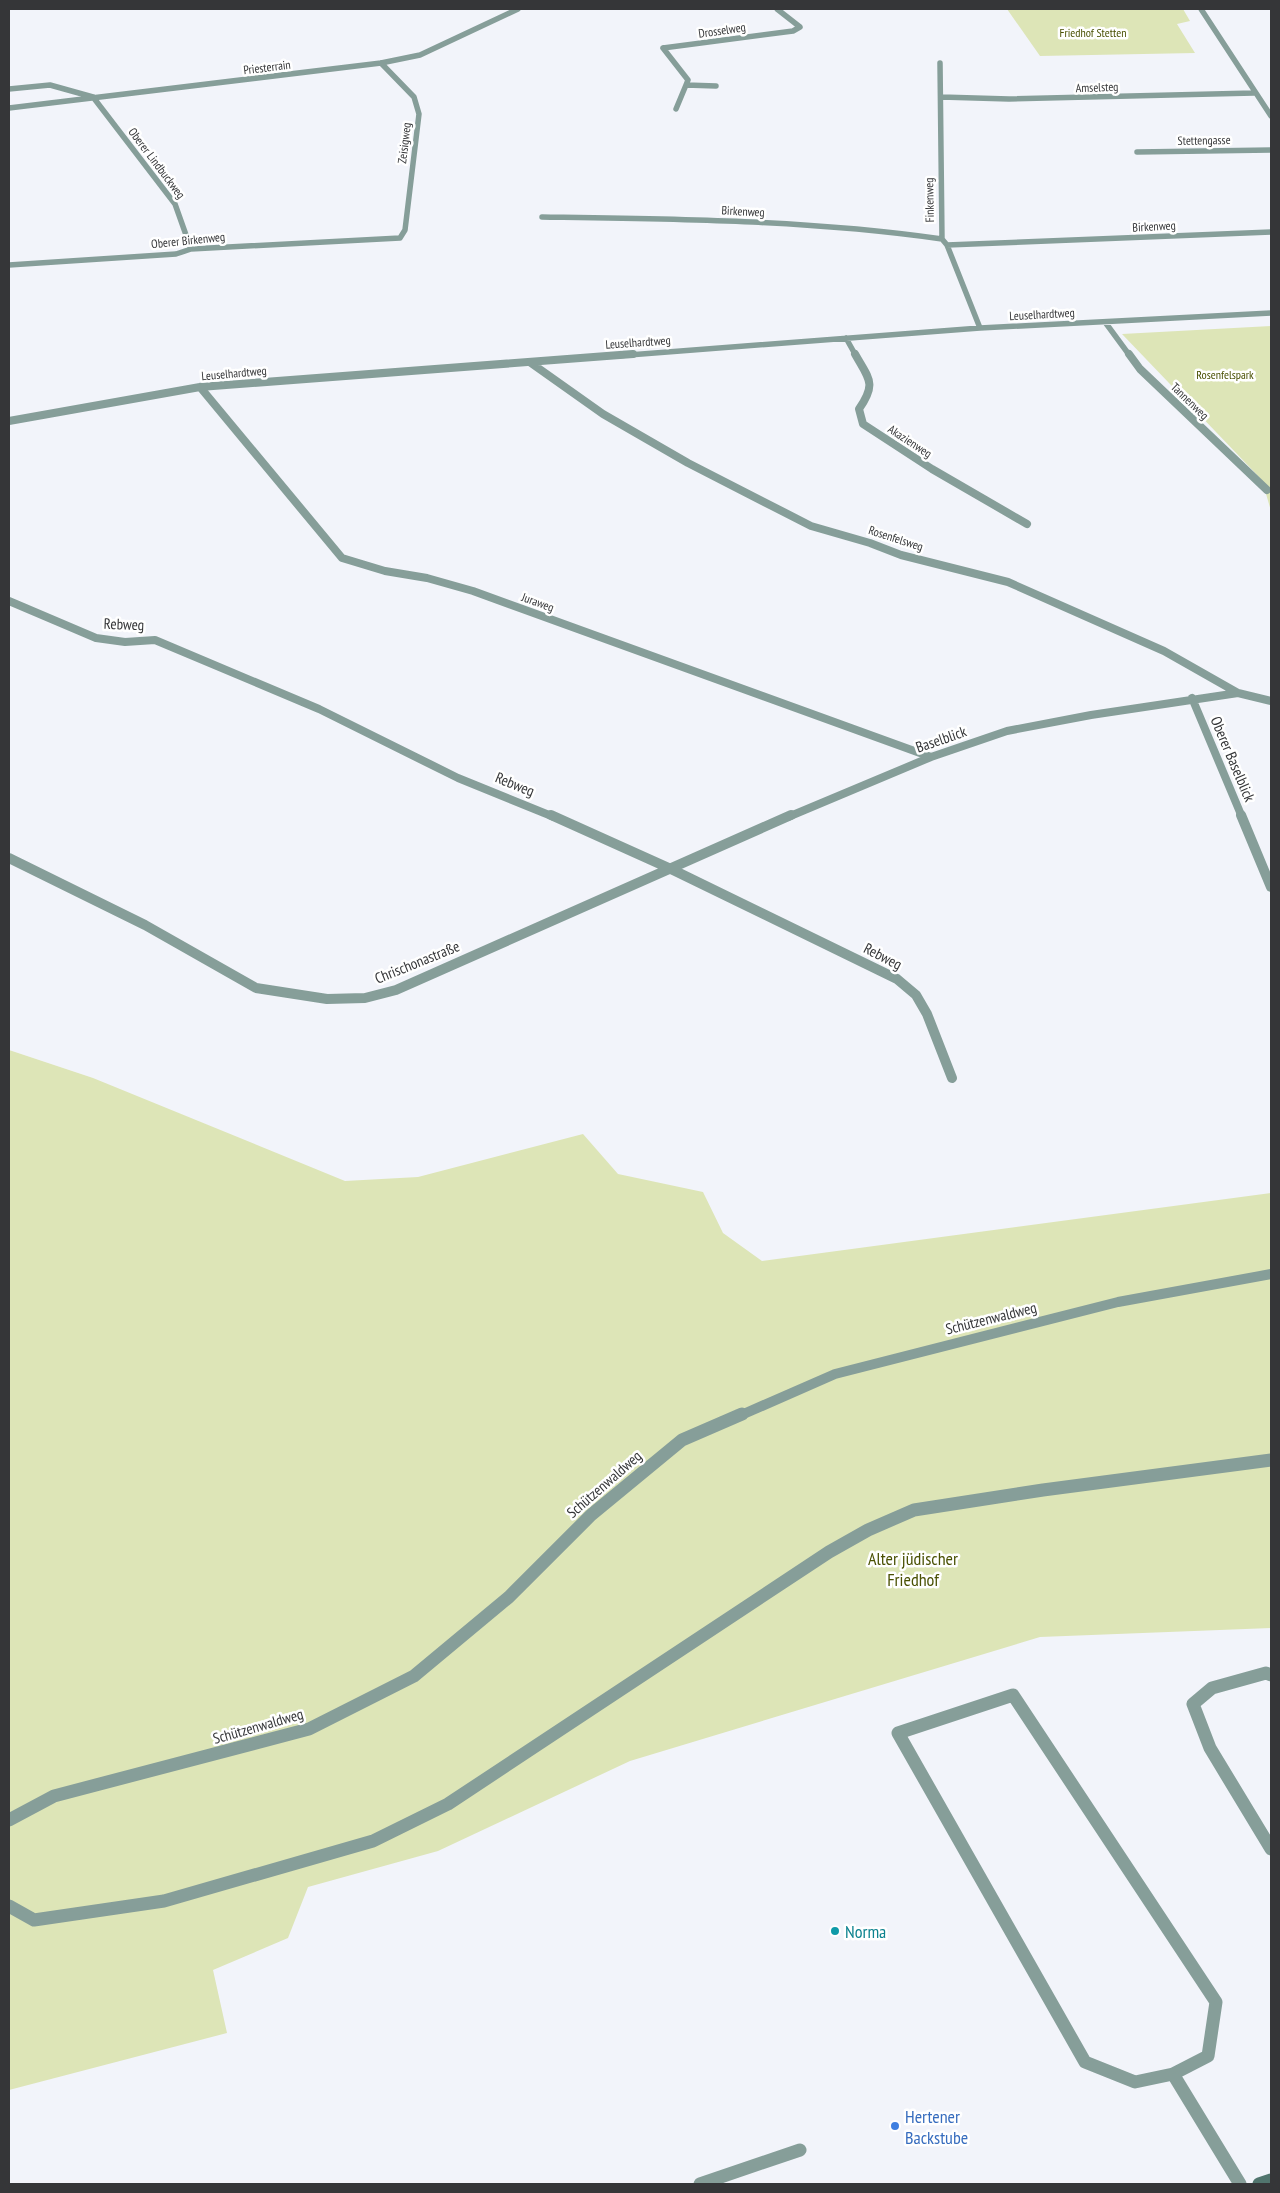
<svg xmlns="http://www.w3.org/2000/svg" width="1280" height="2193" font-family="'PT Sans Narrow',sans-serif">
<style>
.green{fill:#dde5b7}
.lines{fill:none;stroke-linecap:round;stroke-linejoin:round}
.lane{stroke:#869e99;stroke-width:13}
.street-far3{stroke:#869e99;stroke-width:5.5}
.street-far2{stroke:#869e99;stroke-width:8}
.street-far1{stroke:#869e99;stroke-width:10}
.street{stroke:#869e99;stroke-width:13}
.secondary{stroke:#51756e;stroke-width:13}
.culture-dot{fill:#0f9aa8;stroke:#fff;stroke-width:2}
.shop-dot{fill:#3f7fe0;stroke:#fff;stroke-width:2}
.labels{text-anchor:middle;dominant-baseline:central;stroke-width:5;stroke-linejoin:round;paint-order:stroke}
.far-street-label{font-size:12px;fill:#353638;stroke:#fff}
.far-park-label{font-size:12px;fill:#4a5104;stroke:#fff}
.street-label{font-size:15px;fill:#353638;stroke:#fff}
.near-park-label{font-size:18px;fill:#4a5104;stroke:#fff}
.near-culture-label{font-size:18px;fill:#0d838f;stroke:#fff;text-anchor:start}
.near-shop-label{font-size:18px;fill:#366cbe;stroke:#fff;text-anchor:start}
</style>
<rect width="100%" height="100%" fill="#f2f4fa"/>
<path class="green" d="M 1007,9 L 1183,9 L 1190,21 L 1177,24 L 1195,53 L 1040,56 Z
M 1271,326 L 1271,511 L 1262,480 L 1122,334 Z
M 9,1050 L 93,1078 L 345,1181 L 418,1177 L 583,1134 L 618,1174 L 703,1192 L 723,1233 L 762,1261 L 1271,1193 L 1271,1628 L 1040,1637 L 630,1761 L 438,1851 L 308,1887 L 288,1938 L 213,1970 L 227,2033 L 9,2090 Z"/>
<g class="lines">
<path class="lane" d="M 1271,1675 L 1266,1673 L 1212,1688 L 1193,1704 L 1210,1748 L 1271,1849
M 1013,1695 L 1216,2002 L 1208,2056 L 1173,2074 L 1135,2082 L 1085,2062 L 898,1733 Z
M 1173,2074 L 1240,2184"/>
<path class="street-far3" d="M 1201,9 L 1271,116
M 663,48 L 793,31 L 800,27 L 777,9
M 663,48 L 688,80 L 686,85 L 716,86
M 940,63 L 942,239 L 947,245 L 980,328
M 9,89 L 50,85 L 93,97 L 175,204 L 191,249
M 941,97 L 1009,99 L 1254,93
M 9,108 L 381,63 L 420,55 L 518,9
M 676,109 L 686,85
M 1137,152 L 1271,150
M 542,217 C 676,219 809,220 942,239
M 947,245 L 1271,232
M 9,265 L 176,254 L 191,249 L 400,238 L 405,230 L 419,114 L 414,97 L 381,63
M 1105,322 L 1130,356
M 846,338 L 856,356
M 616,356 L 980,328 L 1271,313"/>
<path class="street-far2" d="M 855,354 C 869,379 877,383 859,409 L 863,424 L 932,469 L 1027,524
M 1129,354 L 1140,369 L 1267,490
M 531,363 L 603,414 L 688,463 L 811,526 L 870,543 L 901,555 L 1008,582 L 1164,651 L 1238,693 L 1271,701
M 200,387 L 342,558 L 385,571 L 427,578 L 473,591 L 931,757
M 9,421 L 200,387 L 633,354
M 9,601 L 96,638 L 125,642 L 155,640 L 319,709 L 458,778 L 554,817
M 1192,698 L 1242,817
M 788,817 L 931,757 L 1007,731 L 1091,715 L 1238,693"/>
<path class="street-far1" d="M 551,815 L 671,869 L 897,979 L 916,995 L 927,1014 L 952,1078
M 1241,815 L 1271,887
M 9,858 L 145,925 L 256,988 L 327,999 L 365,998 L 396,990 L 791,815
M 739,1416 L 835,1374 L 1118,1302 L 1271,1274"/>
<path class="street" d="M 9,1820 L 54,1796 L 309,1729 L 414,1676 L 509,1597 L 591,1515 L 682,1440 L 742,1414
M 9,1906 L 34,1920 L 164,1901 L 373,1841 L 448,1804 L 829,1552 L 868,1530 L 914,1510 L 1043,1490 L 1271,1460
M 700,2184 L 800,2150"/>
<path class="secondary" d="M 1259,2184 L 1271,2180"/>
</g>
<circle class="culture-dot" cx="835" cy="1931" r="5"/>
<circle class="shop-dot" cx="895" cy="2126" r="5"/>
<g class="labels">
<g class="far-street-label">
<text transform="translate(722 30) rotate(-8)">Drosselweg</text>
<text transform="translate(267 67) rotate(-7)">Priesterrain</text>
<text transform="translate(1097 87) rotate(-2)">Amselsteg</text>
<text transform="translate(1204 140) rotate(-1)">Stettengasse</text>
<text transform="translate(404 143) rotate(-83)">Zeisigweg</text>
<text transform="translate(157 163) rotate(53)">Oberer Lindbuckweg</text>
<text transform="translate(929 200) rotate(-91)">Finkenweg</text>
<text transform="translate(743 211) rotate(3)">Birkenweg</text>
<text transform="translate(1154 226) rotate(-3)">Birkenweg</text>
<text transform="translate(188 240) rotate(-6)">Oberer Birkenweg</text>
<text transform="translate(1042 314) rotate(-3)">Leuselhardtweg</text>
<text transform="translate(638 342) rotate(-4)">Leuselhardtweg</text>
<text transform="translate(234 373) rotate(-5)">Leuselhardtweg</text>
<text transform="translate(1190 401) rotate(44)">Tannenweg</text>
<text transform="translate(910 441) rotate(33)">Akazienweg</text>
<text transform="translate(896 538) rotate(18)">Rosenfelsweg</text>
<text transform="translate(538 602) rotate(20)">Juraweg</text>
</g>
<g class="far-park-label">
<text x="1093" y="32">Friedhof Stetten</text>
<text x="1225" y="374">Rosenfelspark</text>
</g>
<g class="street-label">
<text transform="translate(124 624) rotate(2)">Rebweg</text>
<text transform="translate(941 739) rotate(-19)">Baselblick</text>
<text transform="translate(1233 759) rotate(67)">Oberer Baselblick</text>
<text transform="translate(515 784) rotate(22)">Rebweg</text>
<text transform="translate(883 956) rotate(27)">Rebweg</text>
<text transform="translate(417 962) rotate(-22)">Chrischonastraße</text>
<text transform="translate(991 1318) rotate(-14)">Schützenwaldweg</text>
<text transform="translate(604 1484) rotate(-41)">Schützenwaldweg</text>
<text transform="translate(258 1726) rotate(-16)">Schützenwaldweg</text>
</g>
<g class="near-park-label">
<text x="913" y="1558">Alter jüdischer<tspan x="913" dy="21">Friedhof</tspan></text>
</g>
<g class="near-culture-label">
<text x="845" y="1931">Norma</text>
</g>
<g class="near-shop-label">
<text x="905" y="2116">Hertener<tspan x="905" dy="21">Backstube</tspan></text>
</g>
</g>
<rect width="1280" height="2193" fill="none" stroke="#353638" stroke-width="20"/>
</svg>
